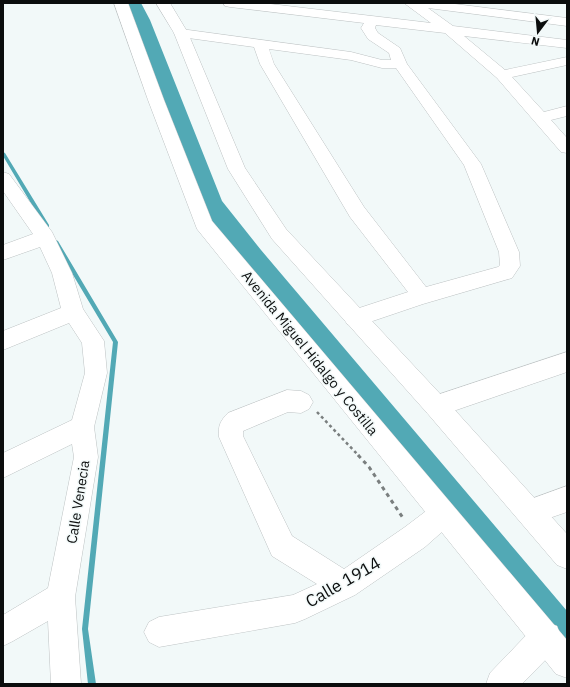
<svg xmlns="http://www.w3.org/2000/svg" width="570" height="687" font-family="'IBM Plex Sans',sans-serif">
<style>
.water{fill:#52a9b5}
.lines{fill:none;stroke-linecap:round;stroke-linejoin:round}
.stream{fill:#52a9b5;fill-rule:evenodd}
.minor-casing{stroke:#bdc2c3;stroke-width:1}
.major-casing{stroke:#bdc2c3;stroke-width:1}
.path-far1{stroke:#7a7f7f;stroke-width:2.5;stroke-dasharray:3 3;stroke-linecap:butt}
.path{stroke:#7a7f7f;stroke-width:3;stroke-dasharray:4 4;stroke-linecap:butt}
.minor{fill:#fff;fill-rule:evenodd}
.major{fill:#fff;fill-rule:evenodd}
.labels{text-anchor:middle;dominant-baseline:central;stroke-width:3;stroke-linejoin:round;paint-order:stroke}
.street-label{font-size:14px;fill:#0b0d0d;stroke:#f2f9f9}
.near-street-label{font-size:17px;fill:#0b0d0d;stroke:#f2f9f9}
</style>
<rect width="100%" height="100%" fill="#f2f9f9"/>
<path class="water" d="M 125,3 L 141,3 L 150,20 L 222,201 L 261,250 L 567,611 L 567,646 L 210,224 Z"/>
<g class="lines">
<path class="stream" d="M 3,152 L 5,153 L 49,225 L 49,227 L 45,227 L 3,156 Z
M 56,240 L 58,241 L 118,342 L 88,629 L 96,684 L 88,684 L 82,629 L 113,342 L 54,243 L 54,242 Z"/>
<defs>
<path id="minor" d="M 223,3 L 262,3 L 431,23 L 404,3 L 447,3 L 567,18 L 567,26 L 428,8 L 453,26 L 567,40 L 567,48 L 464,36 L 505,70 L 567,57 L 567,65 L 512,77 L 544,112 L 567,106 L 567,116 L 551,120 L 567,138 L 567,153 L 561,152 L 497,78 L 445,33 L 376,25 L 375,28 L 378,33 L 400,48 L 407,64 L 481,164 L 519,252 L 520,266 L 512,278 L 423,304 L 355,327 L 347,324 L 344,318 L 347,312 L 408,292 L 350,217 L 260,64 L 254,47 L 181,37 L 176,36 L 174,33 L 176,30 L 181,29 L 351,52 L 382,60 L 391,60 L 389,53 L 368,39 L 361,28 L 364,23 L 230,7 L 225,6 ZM 269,49 L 351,60 L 382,68 L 396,68 L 464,165 L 499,252 L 500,265 L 498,267 L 426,287 L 364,207 L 274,64 Z
M 3,172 L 9,174 L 52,232 L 72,273 L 83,309 L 104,341 L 107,373 L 94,427 L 98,457 L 75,597 L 81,684 L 51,684 L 48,621 L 13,641 L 3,646 L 3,615 L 48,588 L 74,457 L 72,444 L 3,478 L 3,453 L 72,420 L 85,373 L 82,343 L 69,323 L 3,350 L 3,331 L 61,308 L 52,273 L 40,247 L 3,260 L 3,245 L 33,234 L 3,191 Z
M 567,352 L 567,372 L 436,417 L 428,414 L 424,406 L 428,398 Z
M 287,390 L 301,391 L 309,395 L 313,402 L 309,409 L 301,413 L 288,412 L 243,431 L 243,436 L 292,536 L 344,569 L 405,527 L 434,505 L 443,501 L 452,505 L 456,514 L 452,523 L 425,547 L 355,595 L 305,619 L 295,623 L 159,647 L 149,642 L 144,632 L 149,622 L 159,617 L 293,595 L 317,584 L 272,556 L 219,437 C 218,426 220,421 228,413 Z
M 567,486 L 567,512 L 529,525 L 520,521 L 516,512 L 520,503 Z
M 546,622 L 557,626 L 561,637 L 557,648 L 522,684 L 486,684 L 490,673 L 535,626 Z"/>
<path id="major" d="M 114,3 L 128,3 L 164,100 L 212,221 L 567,640 L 567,678 L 556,674 L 197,229 L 148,100 Z
M 156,3 L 170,3 L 188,33 L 245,168 L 286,229 L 444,398 L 567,534 L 567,569 L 557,565 L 428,414 L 272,239 L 228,169 L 174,33 Z"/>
</defs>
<use href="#minor" class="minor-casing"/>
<use href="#major" class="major-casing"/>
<path class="path-far1" d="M 317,412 L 359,456"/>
<path class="path" d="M 358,455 L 369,467 L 403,518"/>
<use href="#minor" class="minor"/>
<use href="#major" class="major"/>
</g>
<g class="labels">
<g class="street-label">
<text transform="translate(310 353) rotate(51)">Avenida Miguel Hidalgo y Costilla</text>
<text transform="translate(78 502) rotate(-81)">Calle Venecia</text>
</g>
<g class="near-street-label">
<text transform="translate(343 582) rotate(-30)">Calle 1914</text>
</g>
</g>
<rect width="570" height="687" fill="none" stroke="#0b0d0d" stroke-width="8"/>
<g transform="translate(538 32) rotate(196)" stroke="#f2f9f9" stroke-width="3" paint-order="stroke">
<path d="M0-3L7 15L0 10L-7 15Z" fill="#0b0d0d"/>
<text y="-6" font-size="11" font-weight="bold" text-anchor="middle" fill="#0b0d0d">N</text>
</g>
</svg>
